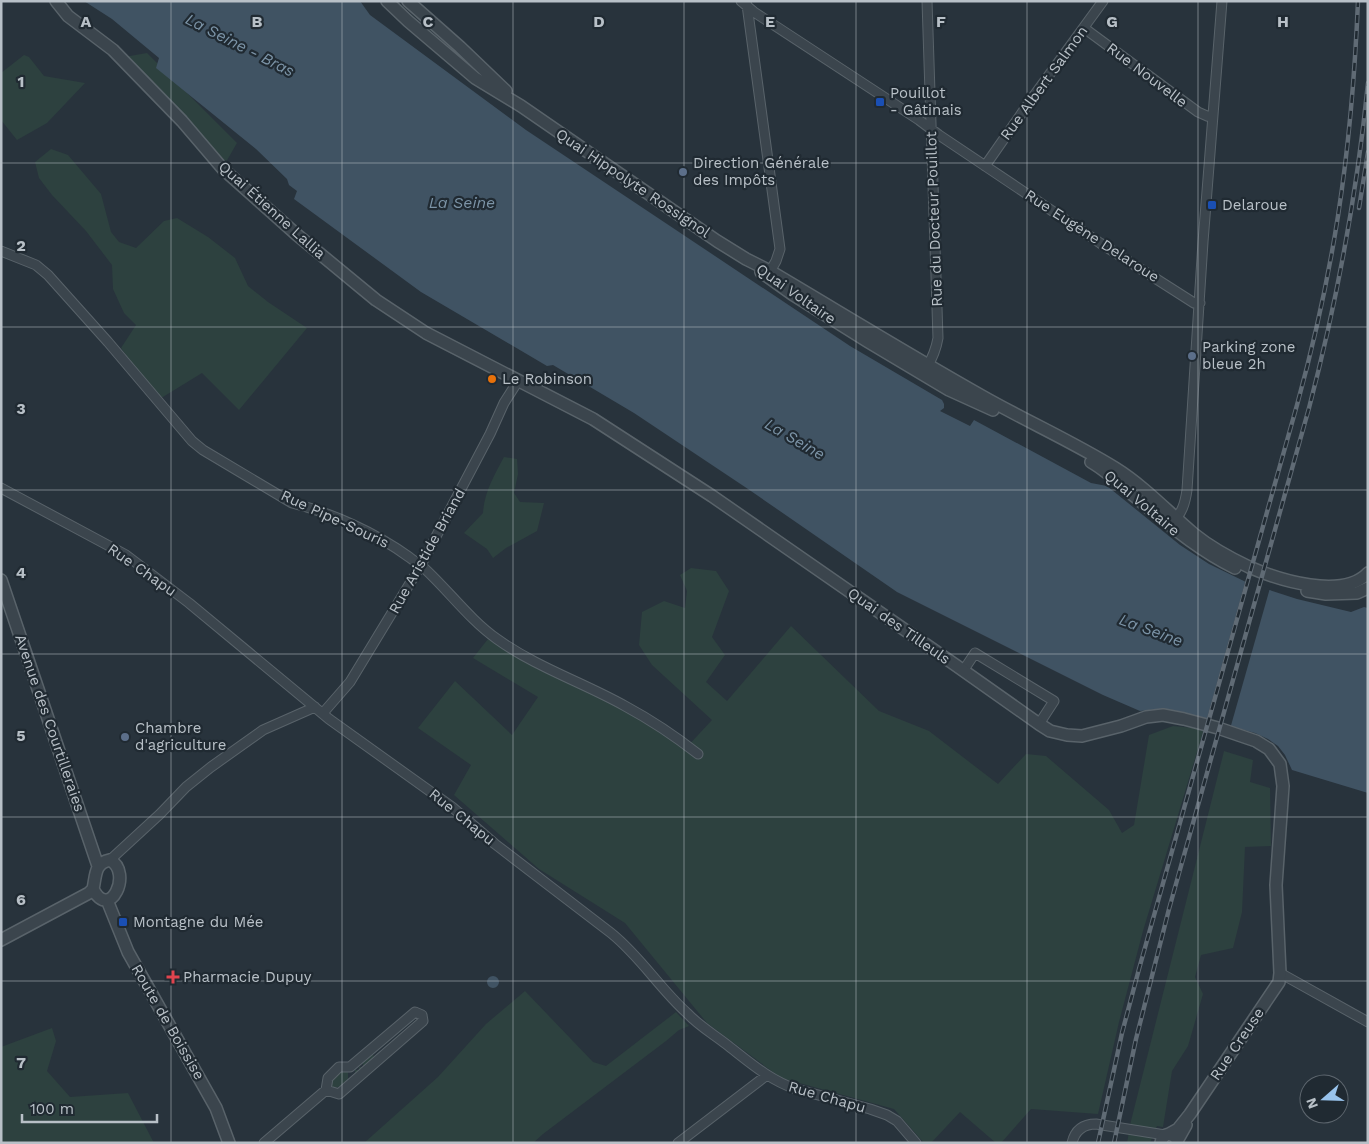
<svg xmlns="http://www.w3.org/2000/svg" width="1369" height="1144" font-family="'Work Sans',sans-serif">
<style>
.green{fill:#2d413f}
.water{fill:#405363}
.pier{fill:#28333c}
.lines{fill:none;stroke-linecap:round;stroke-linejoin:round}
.minor-casing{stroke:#59636a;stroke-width:11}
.tertiary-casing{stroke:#59636a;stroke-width:14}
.minor{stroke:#3b454d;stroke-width:9}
.tertiary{stroke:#3b454d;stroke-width:11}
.rail-casing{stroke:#606b75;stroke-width:4.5}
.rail{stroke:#202a32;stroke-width:2.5;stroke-dasharray:8;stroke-linecap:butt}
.grid{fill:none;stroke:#b8c0c7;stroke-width:1;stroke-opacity:0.55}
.transit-dot{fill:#1a4fb4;stroke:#202a32;stroke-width:2}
.service-dot{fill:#5c6f8a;stroke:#202a32;stroke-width:2}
.food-dot{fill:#e8710a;stroke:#202a32;stroke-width:2}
.health-dot{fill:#e0444e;stroke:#202a32;stroke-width:2}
.labels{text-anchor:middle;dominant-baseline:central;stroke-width:4.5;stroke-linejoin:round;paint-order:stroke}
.street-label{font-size:15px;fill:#b8c0c7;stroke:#202a32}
.poi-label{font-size:15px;fill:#b8c0c7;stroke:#202a32;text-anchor:start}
.water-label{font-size:16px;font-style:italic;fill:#7c94a7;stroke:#202a32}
.grid-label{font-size:16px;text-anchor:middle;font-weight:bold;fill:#b8c0c7;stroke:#202a32;stroke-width:4.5;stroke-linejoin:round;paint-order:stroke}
</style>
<rect width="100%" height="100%" fill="#28333c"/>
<path class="green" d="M 147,53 L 237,143 L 226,162 L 124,57 Z
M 24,55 L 29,57 L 44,76 L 85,83 L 47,123 L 17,140 L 1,120 L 1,73 Z
M 51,149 L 68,155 L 101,194 L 111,232 L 119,242 L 136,248 L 164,221 L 177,218 L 208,237 L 235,258 L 248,286 L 268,302 L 307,328 L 239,410 L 202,373 L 158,400 L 121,348 L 136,325 L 124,313 L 113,289 L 112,265 L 86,231 L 52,195 L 39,178 L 35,162 Z
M 504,457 L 517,459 L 518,474 L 514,493 L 520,502 L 544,503 L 537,531 L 506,548 L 493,558 L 487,549 L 464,533 L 483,513 C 484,492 495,474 504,457 Z
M 691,568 L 716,571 L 729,591 L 712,637 L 725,655 L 706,682 L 727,701 L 791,626 L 879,711 L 929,731 L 998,784 L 1026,754 L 1046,756 L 1109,810 L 1122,833 L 1134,825 L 1149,735 L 1173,726 L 1204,729 L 1143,931 L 1119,1022 L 1098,1114 L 1031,1109 L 1001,1143 L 996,1143 L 960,1112 L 931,1143 L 924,1143 L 894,1109 L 781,1078 L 707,1023 L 625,923 L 539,869 L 454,795 L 471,765 L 418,728 L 455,681 L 512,735 L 538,697 L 473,658 L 488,639 L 621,708 L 685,749 L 712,720 L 652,665 L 639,645 L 642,612 L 664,601 L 685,608 L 687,591 L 680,575 Z
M 1224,751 L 1253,760 L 1250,782 L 1270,788 L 1271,846 L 1245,847 L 1242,912 L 1233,948 L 1201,955 L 1195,977 L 1203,994 L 1188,1046 L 1172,1071 L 1163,1127 L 1157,1126 L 1150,1143 L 1127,1143 L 1131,1121 Z
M 525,991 L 593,1062 L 606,1066 L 676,1012 L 689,1026 L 679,1030 L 666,1041 L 543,1134 L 533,1143 L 364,1143 L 438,1077 L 486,1024 Z
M 52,1028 L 56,1041 L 47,1071 L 70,1097 L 128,1093 L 154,1143 L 1,1143 L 1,1047 Z
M 371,1053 L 373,1054 L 374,1058 L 355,1074 L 355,1070 L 352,1070 L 352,1072 L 348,1072 L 348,1080 C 343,1084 338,1090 331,1086 L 330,1082 L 338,1072 L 357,1064 L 356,1070 L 359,1070 L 359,1067 L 363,1067 L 363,1059 Z"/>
<path class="water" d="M 84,1 L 360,1 L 370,15 L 526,130 L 850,346 L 942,400 L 944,404 L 944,408 L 940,411 L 970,426 L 974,420 L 1091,483 L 1107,486 L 1180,545 L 1209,564 L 1248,583 L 1297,599 L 1351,612 L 1364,607 L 1368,608 L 1368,793 L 1292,770 L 1285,755 L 1278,746 L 1268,739 L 1255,733 L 1172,710 L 1159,709 L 1140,711 L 1103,695 L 897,592 L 748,489 L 634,413 L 553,365 L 547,366 L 421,292 L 294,199 L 297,191 L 289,185 L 287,179 L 256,149 L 156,68 L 159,58 L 112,19 Z
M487 982a6 6 0 1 1 12 0a6 6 0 1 1-12 0Z"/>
<path class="pier" d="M 1246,579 L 1270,588 L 1230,729 L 1206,722 Z"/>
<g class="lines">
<defs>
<path id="minor" d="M 741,1 L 754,12 L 919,120 L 939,135 L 1100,243 L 1194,303 L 1200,303
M 747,5 L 780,249 L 776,261 L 768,275
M 1084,28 L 1198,112 L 1207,116 L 1212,117
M 985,166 L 1033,97 L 1103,1
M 1,251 L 36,265 L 48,275 L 108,342 L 192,441 L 203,450 L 292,503 C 332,513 376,533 409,557 C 414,561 419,564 424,568 C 449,591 470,620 497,639 C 536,667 584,683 625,706 C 651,720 675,736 698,754
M 926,369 C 932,359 936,350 938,338 L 927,1
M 1,488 L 126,555 L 189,603 L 329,719 L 452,807 L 495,844 L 611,933 C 641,957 659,988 687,1013 C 698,1025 713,1034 726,1044 C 748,1061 769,1080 796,1089 L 870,1109 L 887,1115 L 897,1121 L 916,1143
M 1172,523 C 1182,513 1185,504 1187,490 L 1203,242 L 1222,1
M 963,671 L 975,653 L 1054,701 L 1039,724
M 323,713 L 350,682 L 421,565 L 490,434 L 504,403 L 518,381
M 110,860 L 160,814 L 186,787 L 211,767 L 263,730 L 315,707
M 1280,973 L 1368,1022
M 415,1012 L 422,1015 L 423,1021 L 339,1094 L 326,1090 L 328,1078 L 339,1067 L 350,1067 Z
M 264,1143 L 326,1090
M 678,1143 L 767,1075
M 1072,1143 C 1075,1130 1083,1124 1096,1124 L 1165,1135"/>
<path id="tertiary" d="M 56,1 L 68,16 L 113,50 L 182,121 L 223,169 L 296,234 L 376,300 L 426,333 L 593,419 L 712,496 L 954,664 L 1039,724 L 1050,731 L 1067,735 L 1082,736 L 1121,726 L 1146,717 L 1163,715 L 1184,719 L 1218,728 L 1256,741 L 1269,749 L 1280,764 L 1283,786 L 1276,885 L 1280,973 L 1279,982 L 1190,1114 L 1178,1129 L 1169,1134
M 387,1 L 408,21 L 475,78 L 521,106 L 717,241 L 746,259 L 770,271 C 841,313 911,356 982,396 C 1026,421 1073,442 1115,468 C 1144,486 1168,512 1194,534 C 1210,547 1230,558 1249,567 C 1279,580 1342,600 1368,573
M 408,1 L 460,47 L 506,91
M 761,272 L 792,294 L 867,341 L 949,390 L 993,410
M 1091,462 C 1105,470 1117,481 1128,491 C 1163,519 1194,548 1235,568
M 1,580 L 98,866
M 1307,591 L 1326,594 L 1357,593 L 1368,588
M 110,860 C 133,872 110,922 93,889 C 96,876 94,863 110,860 Z
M 107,900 L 128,952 L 216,1108 L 229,1143
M 1,940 L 89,893 L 93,889
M 1177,1141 L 1186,1125
M 1161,1143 C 1162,1135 1168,1132 1175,1137"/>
</defs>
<use href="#minor" class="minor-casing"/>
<use href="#tertiary" class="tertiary-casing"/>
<use href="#minor" class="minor"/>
<use href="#tertiary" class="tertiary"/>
<defs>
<path id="rail" d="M 1359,208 L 1368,152
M 1098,1143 L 1122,1033 L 1139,969 L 1297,405 C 1314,343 1328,280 1338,216 C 1349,145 1355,73 1358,1
M 1114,1143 L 1136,1039 L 1169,909 L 1309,408 C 1337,301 1357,193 1368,83"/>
</defs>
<use href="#rail" class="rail-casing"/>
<use href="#rail" class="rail"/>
</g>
<path class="grid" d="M 171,1 L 171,1143M 342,1 L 342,1143M 513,1 L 513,1143M 684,1 L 684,1143M 856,1 L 856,1143M 1027,1 L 1027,1143M 1198,1 L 1198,1143M 1,163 L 1368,163M 1,327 L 1368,327M 1,490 L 1368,490M 1,654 L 1368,654M 1,817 L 1368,817M 1,981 L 1368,981"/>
<g class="transit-dot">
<rect x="875" y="97" width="10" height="10" rx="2.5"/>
<rect x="1207" y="200" width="10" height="10" rx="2.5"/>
<rect x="118" y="917" width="10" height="10" rx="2.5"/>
</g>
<g class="service-dot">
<circle cx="683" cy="172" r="5"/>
<circle cx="1192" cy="356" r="5"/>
<circle cx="125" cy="737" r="5"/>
</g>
<circle class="food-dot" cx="492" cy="379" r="5"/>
<path class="health-dot" d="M170.5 969.5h5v5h5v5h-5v5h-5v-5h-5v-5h5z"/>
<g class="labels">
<g class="street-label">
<text transform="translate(1147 75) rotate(37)">Rue Nouvelle</text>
<text transform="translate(1044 83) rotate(-54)">Rue Albert Salmon</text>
<text transform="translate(633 183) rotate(34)">Quai Hippolyte Rossignol</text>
<text transform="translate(272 210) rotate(42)">Quai Étienne Lallia</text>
<text transform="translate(934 219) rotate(-92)">Rue du Docteur Pouillot</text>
<text transform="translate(1092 236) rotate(33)">Rue Eugène Delaroue</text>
<text transform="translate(796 294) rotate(35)">Quai Voltaire</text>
<text transform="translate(1142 503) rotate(40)">Quai Voltaire</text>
<text transform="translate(335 519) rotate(25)">Rue Pipe-Souris</text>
<text transform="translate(427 551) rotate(-61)">Rue Aristide Briand</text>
<text transform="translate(142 570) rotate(35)">Rue Chapu</text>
<text transform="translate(899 626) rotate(35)">Quai des Tilleuls</text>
<text transform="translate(50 723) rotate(71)">Avenue des Courtilleraies</text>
<text transform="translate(462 817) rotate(39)">Rue Chapu</text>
<text transform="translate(168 1022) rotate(60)">Route de Boissise</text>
<text transform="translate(1237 1044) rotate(-56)">Rue Creuse</text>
<text transform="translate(827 1097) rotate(16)">Rue Chapu</text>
</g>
<g class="poi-label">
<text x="890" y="93">Pouillot<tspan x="890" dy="17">- Gâtinais</tspan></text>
<text x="693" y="163">Direction Générale<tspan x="693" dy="17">des Impôts</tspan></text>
<text x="1222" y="205">Delaroue</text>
<text x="1202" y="347">Parking zone<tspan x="1202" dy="17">bleue 2h</tspan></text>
<text x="502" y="379">Le Robinson</text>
<text x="135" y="728">Chambre<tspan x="135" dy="17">d'agriculture</tspan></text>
<text x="133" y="922">Montagne du Mée</text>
<text x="183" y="977">Pharmacie Dupuy</text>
</g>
<g class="water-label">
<text transform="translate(240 45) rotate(27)">La Seine - Bras</text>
<text x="462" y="202">La Seine</text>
<text transform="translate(795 439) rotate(30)">La Seine</text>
<text transform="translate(1151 630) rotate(20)">La Seine</text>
</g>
</g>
<g class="grid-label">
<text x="86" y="27">A</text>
<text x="257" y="27">B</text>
<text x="428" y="27">C</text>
<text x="599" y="27">D</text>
<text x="770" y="27">E</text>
<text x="941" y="27">F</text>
<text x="1112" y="27">G</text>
<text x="1283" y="27">H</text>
<text x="21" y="87">1</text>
<text x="21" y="251">2</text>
<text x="21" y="414">3</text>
<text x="21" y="578">4</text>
<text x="21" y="741">5</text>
<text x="21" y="905">6</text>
<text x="21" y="1068">7</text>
</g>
<rect width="1369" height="1144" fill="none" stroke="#b8c0c7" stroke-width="5"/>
<g transform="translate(1324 1099) rotate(250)"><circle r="24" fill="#202a32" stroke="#5d666e"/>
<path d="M0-4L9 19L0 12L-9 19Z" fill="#98c3ec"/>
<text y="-8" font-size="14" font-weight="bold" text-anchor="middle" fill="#b8c0c7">N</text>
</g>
<path d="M22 1114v8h135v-8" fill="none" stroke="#b8c0c7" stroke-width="2.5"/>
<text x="30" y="1114" font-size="15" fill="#b8c0c7" stroke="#202a32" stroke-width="4" paint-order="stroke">100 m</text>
</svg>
